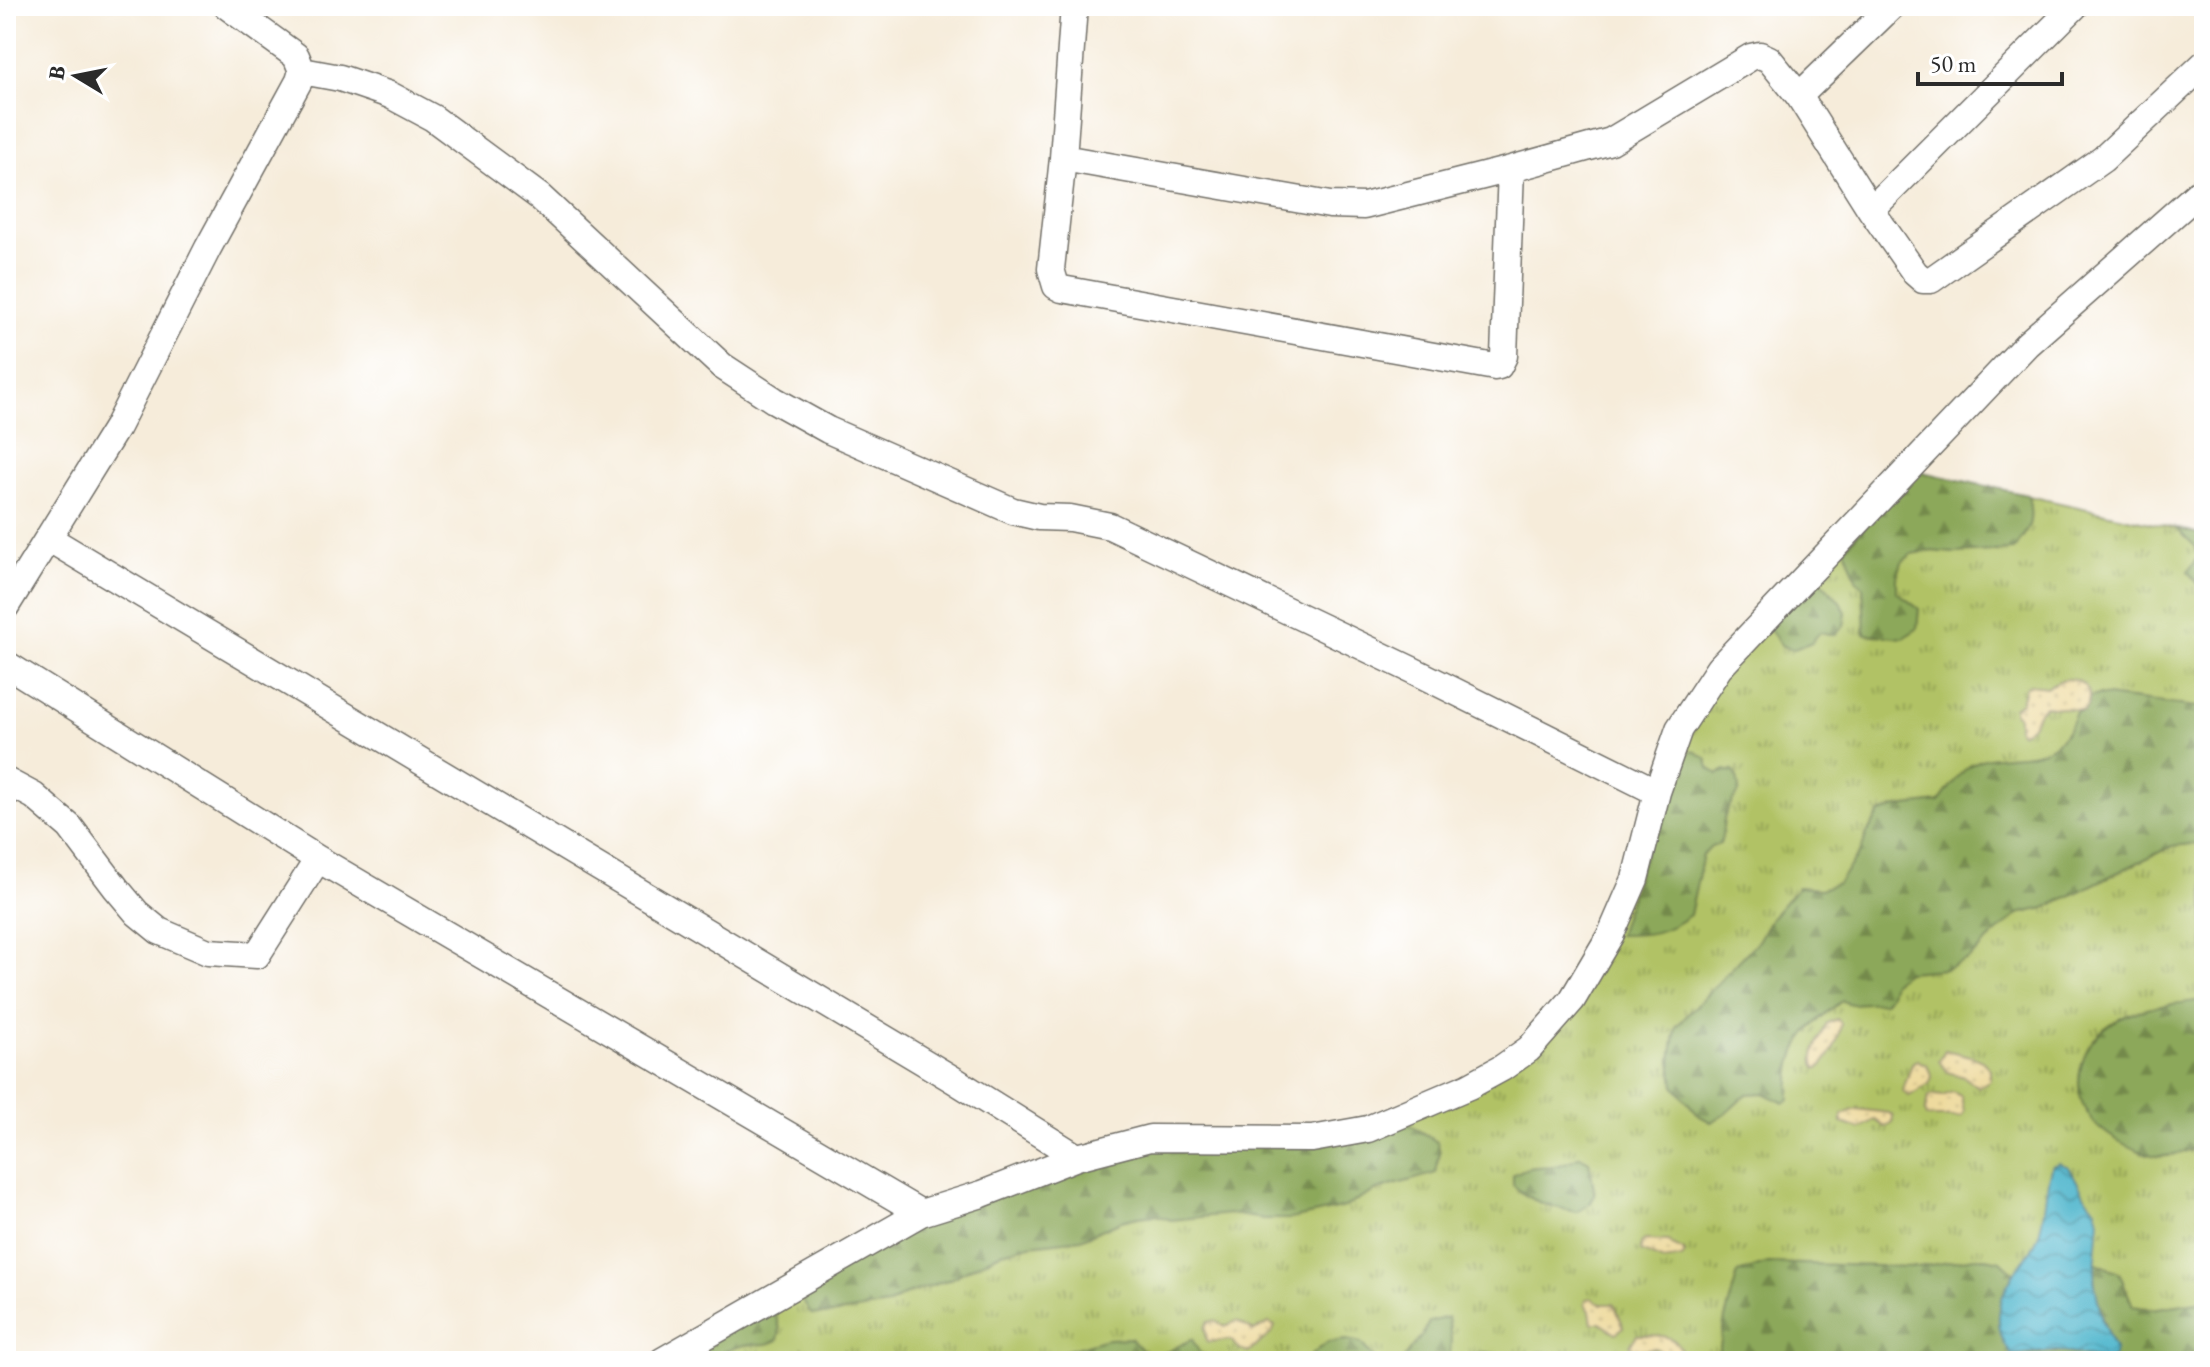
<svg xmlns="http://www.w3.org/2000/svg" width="2210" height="1367" font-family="'EB Garamond',serif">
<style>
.grass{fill:url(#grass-tufts);stroke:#6e7648;stroke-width:2}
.forest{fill:url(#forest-firs);stroke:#5c6a42;stroke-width:2}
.sand{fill:url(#sand-dots);stroke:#8c8264;stroke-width:2}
.water{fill:url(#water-waves);stroke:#3c707c;stroke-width:2}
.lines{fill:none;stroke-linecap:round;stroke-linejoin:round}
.minor-casing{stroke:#726f68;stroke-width:29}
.minor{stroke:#fff;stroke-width:26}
</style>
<defs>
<pattern id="grass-tufts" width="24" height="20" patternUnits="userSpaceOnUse" patternTransform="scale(2)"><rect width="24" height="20" fill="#b1c265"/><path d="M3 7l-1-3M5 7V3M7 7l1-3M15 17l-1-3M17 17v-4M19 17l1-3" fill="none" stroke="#909e53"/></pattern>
<pattern id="forest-firs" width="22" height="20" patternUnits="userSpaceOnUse" patternTransform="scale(2)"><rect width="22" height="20" fill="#8ca85a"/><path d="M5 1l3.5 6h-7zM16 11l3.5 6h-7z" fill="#73894b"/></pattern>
<pattern id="sand-dots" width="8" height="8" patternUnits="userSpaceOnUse" patternTransform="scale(2)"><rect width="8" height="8" fill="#eeda9e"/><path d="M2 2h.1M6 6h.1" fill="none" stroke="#cb8" stroke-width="1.8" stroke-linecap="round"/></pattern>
<pattern id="water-waves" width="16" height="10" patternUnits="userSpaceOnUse" patternTransform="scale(2)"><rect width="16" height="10" fill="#4eb5cc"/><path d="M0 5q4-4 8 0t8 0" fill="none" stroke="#4193a6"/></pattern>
</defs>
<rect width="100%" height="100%" fill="#fff"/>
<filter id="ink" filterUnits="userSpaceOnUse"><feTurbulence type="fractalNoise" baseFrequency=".0125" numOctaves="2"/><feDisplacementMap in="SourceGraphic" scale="16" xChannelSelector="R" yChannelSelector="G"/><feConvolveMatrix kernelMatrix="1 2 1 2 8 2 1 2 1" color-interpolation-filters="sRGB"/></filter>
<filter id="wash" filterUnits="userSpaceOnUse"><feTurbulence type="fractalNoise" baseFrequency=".006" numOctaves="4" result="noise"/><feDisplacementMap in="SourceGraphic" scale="32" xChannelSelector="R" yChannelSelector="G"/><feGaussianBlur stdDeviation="1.8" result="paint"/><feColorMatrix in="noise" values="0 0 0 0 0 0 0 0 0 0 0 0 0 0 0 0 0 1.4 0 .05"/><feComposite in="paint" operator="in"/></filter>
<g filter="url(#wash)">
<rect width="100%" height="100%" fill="#f6ecda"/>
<path class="grass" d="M 1917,471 L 2204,535 L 2204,1361 L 675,1361 L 780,1303 L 1253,1146 L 1472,1091 L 1577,1004 L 1685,732 L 1724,672 Z"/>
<path class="forest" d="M 1917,471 L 2028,495 C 2034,523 2030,528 2013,550 L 1955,553 L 1929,551 L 1912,554 L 1902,562 L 1897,578 L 1897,592 L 1919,609 L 1917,629 L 1903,638 L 1865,634 L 1863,587 L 1857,581 L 1845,548 Z
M 2176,528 L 2204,535 L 2204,593 L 2188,571 L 2200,556 L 2195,546 Z
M 1817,576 L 1839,600 L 1846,612 L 1844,626 L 1835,635 L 1820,632 L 1812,642 L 1792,650 L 1782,646 L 1768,627 Z
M 2098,695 L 2204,708 L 2204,843 L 2172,846 L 2045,908 L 2018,914 L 1968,959 L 1946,969 L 1907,972 L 1893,982 L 1890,994 L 1884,1002 L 1851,1004 L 1842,1001 C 1804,1027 1786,1053 1790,1100 L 1785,1103 L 1764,1093 L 1747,1094 L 1724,1115 L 1711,1122 L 1698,1115 L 1674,1086 L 1671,1060 L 1676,1027 L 1758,941 L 1771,918 L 1798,887 L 1821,889 L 1838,883 L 1861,851 L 1867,833 L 1880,813 L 1897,807 L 1939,802 C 1948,791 1956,776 1967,768 C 1999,741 2053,778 2076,712 L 2084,711 L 2090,697 Z
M 1693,750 L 1707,759 L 1709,768 L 1718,774 L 1725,770 L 1735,772 C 1744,796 1735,793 1726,813 C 1722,821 1724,834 1720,844 L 1711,847 L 1703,855 L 1690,915 C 1664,934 1649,935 1618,935 L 1677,756 Z
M 2204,1000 L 2204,1148 C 2188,1148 2171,1159 2156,1156 C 2135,1152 2101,1134 2089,1116 C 2070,1088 2080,1048 2105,1028 C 2131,1007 2172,1004 2204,1000 Z
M 1404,1121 L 1437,1142 L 1440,1152 L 1436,1173 L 1377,1190 L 1345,1207 L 1291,1219 L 1264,1219 L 1230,1214 L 1171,1220 L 1156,1215 L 1138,1217 L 1121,1221 L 1081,1239 L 1030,1245 L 1002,1252 L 948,1280 L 904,1295 L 888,1305 L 825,1315 L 811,1314 L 797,1292 L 922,1219 L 1117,1152 Z
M 1580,1156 L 1589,1161 L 1595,1195 L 1590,1204 L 1577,1212 C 1554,1207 1530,1203 1513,1185 L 1513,1175 C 1531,1164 1535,1168 1553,1166 C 1563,1165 1571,1161 1580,1156 Z
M 1981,1257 L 2001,1261 L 2014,1273 L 2003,1294 L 2028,1355 L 2057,1351 L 2104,1359 L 2115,1350 C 2101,1320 2093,1294 2094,1262 L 2119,1272 L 2133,1306 L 2151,1309 L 2204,1301 L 2204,1361 L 1713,1361 L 1720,1347 L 1725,1318 L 1738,1273 L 1768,1263 L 1917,1267 Z
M 773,1306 L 780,1329 L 778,1340 C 763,1347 760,1343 746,1345 C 725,1348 703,1367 683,1357 Z
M 1448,1317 L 1451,1339 L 1450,1358 L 1466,1357 L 1483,1352 L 1519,1357 L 1542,1352 L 1560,1354 L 1574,1360 C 1600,1346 1612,1349 1638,1361 L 1402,1361 L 1422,1335 L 1429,1322 Z
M 1131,1338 C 1151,1367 1166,1352 1192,1339 L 1200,1354 L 1215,1358 L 1216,1361 L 1030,1361 L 1107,1339 Z
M 1347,1340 L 1361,1343 L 1376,1361 L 1304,1361 L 1328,1342 Z"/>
<path class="sand" d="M 2064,679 C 2085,679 2096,692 2084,711 L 2046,706 C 2032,713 2039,726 2021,732 L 2018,730 L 2018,715 L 2014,713 L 2014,708 L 2021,703 L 2025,687 L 2031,685 L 2046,687 Z
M 1837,1019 L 1841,1023 C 1838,1042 1832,1054 1820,1068 L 1816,1068 C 1808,1057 1822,1038 1826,1024 Z
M 1945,1050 L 1971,1056 L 1982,1061 L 1990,1069 L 1990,1080 L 1979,1087 L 1964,1077 L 1947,1072 L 1939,1061 Z
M 1917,1060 L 1927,1065 L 1932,1077 L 1929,1084 L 1909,1096 L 1903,1092 C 1904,1086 1910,1068 1913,1062 Z
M 1952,1092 L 1961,1096 L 1964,1112 L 1961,1117 L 1927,1117 L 1925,1111 L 1928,1097 L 1934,1095 L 1943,1096 Z
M 1856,1109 L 1889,1113 L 1893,1115 L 1893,1122 L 1885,1127 L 1875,1120 L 1859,1129 L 1842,1123 L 1842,1115 Z
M 1645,1240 L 1669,1241 L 1672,1245 L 1683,1250 L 1685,1254 L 1682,1258 L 1663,1261 L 1641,1251 L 1641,1243 Z
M 1591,1298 L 1601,1304 L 1614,1304 L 1624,1327 L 1616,1333 L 1600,1323 L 1592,1323 L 1590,1311 L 1585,1304 L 1586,1299 Z
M 1215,1321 L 1225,1326 L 1237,1321 L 1254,1331 L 1269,1323 L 1275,1326 L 1272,1333 L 1248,1353 L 1239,1349 L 1231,1340 L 1207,1342 L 1205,1327 L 1208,1322 Z
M 1637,1335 C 1655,1335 1677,1333 1682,1353 L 1679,1360 L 1672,1360 L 1656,1348 L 1635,1350 L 1630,1345 Z"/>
<path class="water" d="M 2059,1163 L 2069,1167 L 2084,1194 L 2096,1209 L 2099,1220 L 2094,1280 L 2102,1321 L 2115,1350 L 2113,1357 L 2104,1359 L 2057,1351 L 2012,1355 C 1992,1332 1997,1300 2013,1275 C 2020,1262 2032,1253 2037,1239 C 2047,1216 2043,1189 2052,1166 Z"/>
</g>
<g filter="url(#ink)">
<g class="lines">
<defs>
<path id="minor" d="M 1074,6 L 1063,158 L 1051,269 L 1056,286 L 1062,289 L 1495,367 L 1499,366 L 1504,356 L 1511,169
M 302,71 L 340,78 L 390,95 L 433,118 L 540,197 L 722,366 L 774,400 L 828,430 L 1013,511 L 1039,517 L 1070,518 L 1110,526 L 1412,670 L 1657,792
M 1799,96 L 1892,6
M 1063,158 L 1330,205 L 1364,206 L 1511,169 L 1611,141 L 1751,57 L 1760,55 L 1769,59 L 1799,96 L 1871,210 L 1915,273 L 1923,280 L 1931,280 L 2103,159 L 2204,64
M 1871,210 L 2075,6
M 48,538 L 954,1080 L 1077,1157
M 6,606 L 117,427 L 208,248 L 299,81 L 302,71 L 296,56 L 227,6
M 6,664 L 318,859 L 921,1213
M 6,781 L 34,796 L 70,827 L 116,888 L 137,913 L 159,931 L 208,952 L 257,955 L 318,859
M 662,1361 L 921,1213 L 982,1194 L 1077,1157 L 1150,1138 L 1312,1139 L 1368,1129 L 1469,1086 L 1502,1068 L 1529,1049 L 1572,1000 L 1611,934 L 1635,879 L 1657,792 L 1679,729 L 1719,668 L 2027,344 L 2204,188"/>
</defs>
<use href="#minor" class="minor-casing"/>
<use href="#minor" class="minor"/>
</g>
</g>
<rect width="2210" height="1367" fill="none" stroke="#fff" stroke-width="32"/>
<g transform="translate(76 76) rotate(280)" stroke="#ffffff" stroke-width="6" paint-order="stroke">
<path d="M0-6L14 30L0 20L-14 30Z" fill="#2b2b2b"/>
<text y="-12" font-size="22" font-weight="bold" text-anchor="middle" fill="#2b2b2b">B</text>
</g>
<path d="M1918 72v12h144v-12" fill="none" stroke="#2b2b2b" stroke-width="4"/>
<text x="1930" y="72" font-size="24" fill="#2b2b2b" stroke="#ffffff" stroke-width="6" paint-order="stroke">50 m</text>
</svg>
